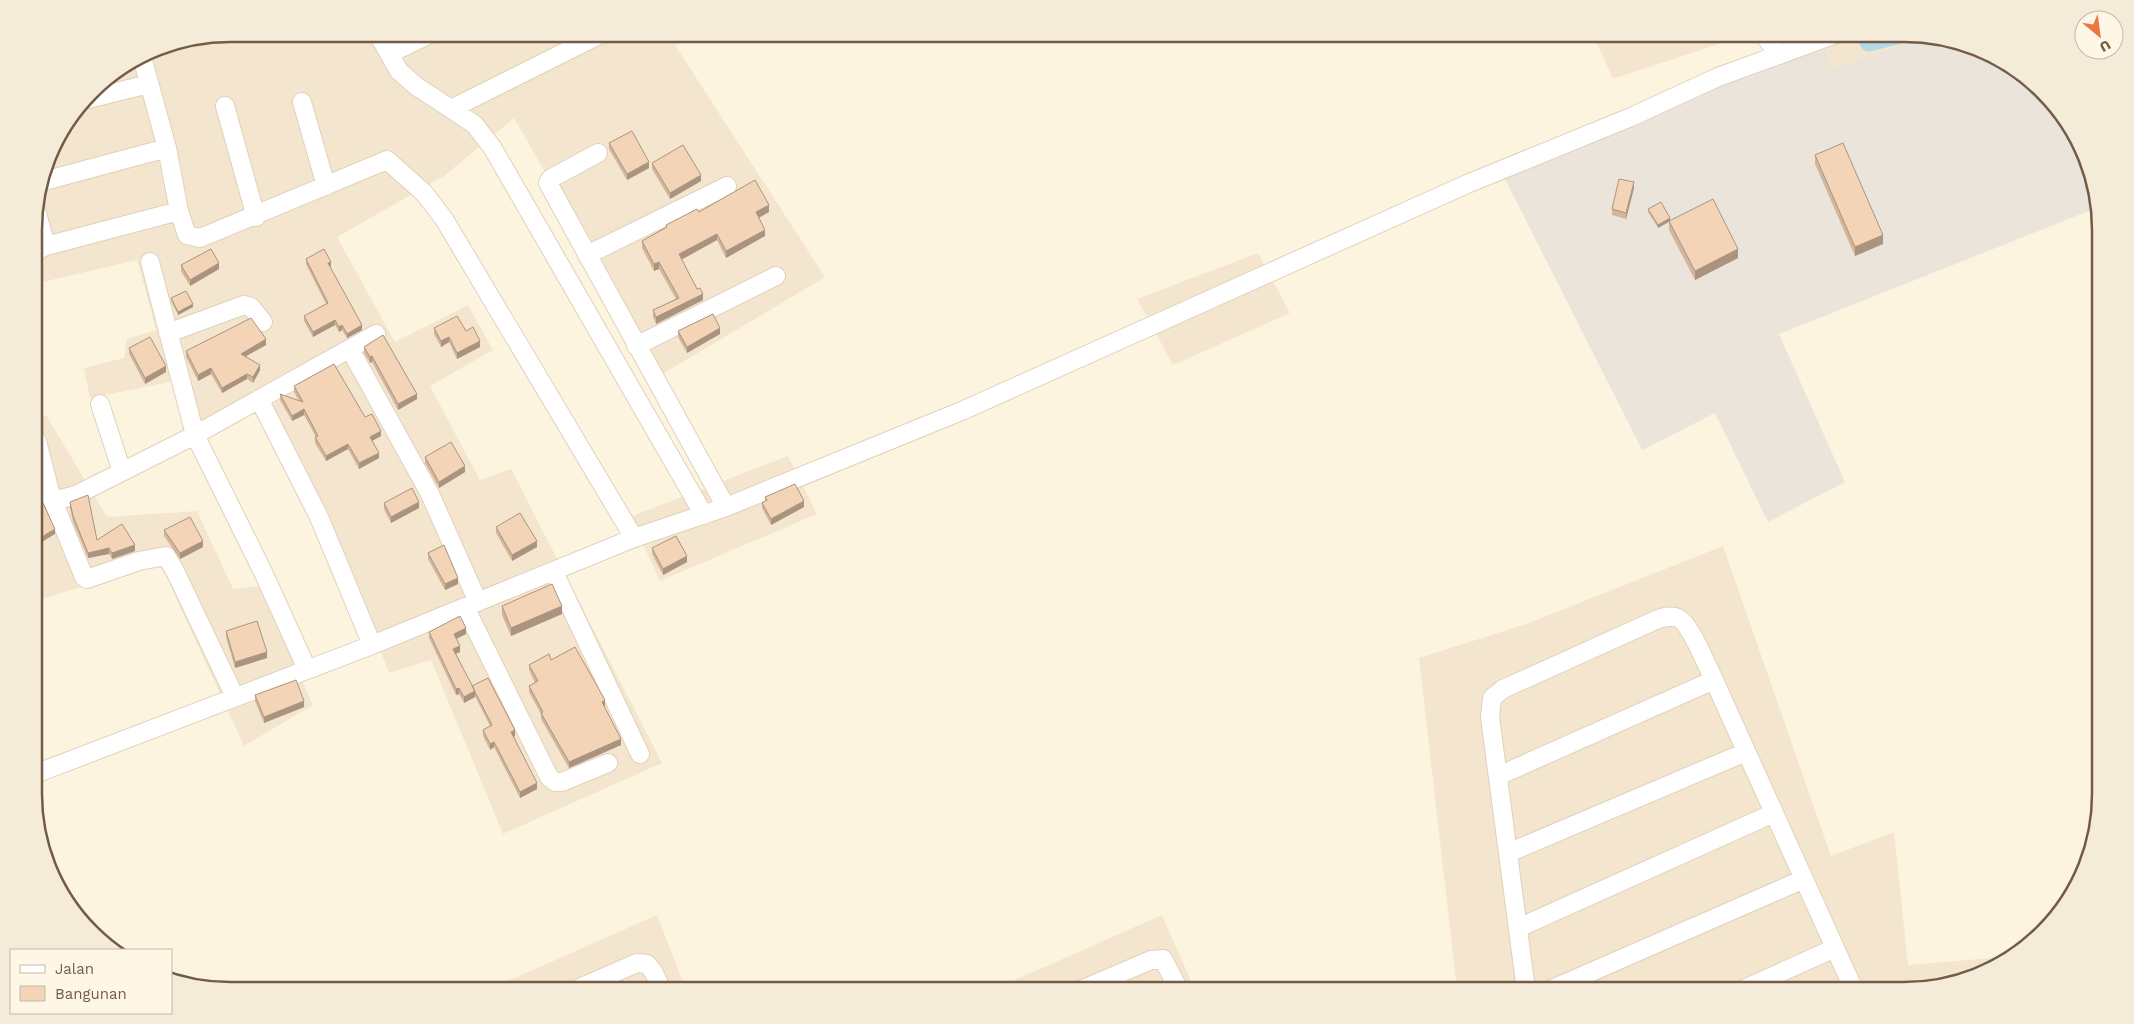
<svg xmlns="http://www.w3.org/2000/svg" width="2134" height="1024" font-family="'Work Sans',sans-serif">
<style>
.residential{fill:#f4e6ce}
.industrial{fill:#ebe4db}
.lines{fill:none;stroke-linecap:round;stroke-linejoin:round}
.canal{stroke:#b4dae6;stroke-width:19}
.street-casing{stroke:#e1d0bb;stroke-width:20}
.street{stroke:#fff;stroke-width:18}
.wall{fill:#d1b69d}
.shaded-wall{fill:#aa947f}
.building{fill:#f3d4b6;stroke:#aa947f}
.rim{fill:none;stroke:#745b47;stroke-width:2.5}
</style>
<rect width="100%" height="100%" fill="#fdf4df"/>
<path class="residential" d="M 230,34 L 708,34 L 675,45 L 825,277 L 661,375 L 514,118 L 444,176 L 337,237 L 395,342 L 468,305 L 493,350 L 430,386 L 480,480 L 511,469 L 662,763 L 503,834 L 431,660 L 389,673 L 336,536 L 256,410 L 200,437 L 175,381 L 90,398 L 84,368 L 124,358 L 127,339 L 156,330 L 137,260 L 34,284 L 34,217 L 54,144 L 100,83 L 155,49 Z
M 1593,34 L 1749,34 L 1613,79 Z
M 1820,34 L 1904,34 L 1921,38 L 1830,70 Z
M 1258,253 L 1290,313 L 1173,365 L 1137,299 Z
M 46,415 L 107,517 L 197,511 L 233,589 L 259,586 L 313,705 L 244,746 L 160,563 L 42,599 L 35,583 L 35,419 Z
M 788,456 L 817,514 L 660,581 L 630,517 Z
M 1723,546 L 1831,856 L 1894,832 L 1908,965 L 2015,956 L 1967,980 L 1916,990 L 1457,990 L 1419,658 L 1529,623 Z
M 657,915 L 686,990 L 488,990 Z
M 1162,915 L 1195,990 L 992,990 Z"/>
<path class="industrial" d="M 1921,38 L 1990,54 L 2060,111 L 2085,155 L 2099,207 L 1779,334 L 1845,482 L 1768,522 L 1715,413 L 1642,450 L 1503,175 L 1822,40 L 1831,69 Z"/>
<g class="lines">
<path class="canal" d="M 1869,42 L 1900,34"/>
<defs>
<path id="street" d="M 378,34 L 399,71 L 416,86 L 474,124 L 492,147 L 704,515
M 1763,34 L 1779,55
M 389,54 L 430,34
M 142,57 L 167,148 L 179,211 L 187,235 L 200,238 L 387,160 L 424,193 L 444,219 L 634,538
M 88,99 L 149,84
M 302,102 L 326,186
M 225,106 L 256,217
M 453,108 L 601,34
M 598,153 L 550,179 L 548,183 L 726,507
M 44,181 L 167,148
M 36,210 L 46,246
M 34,252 L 46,246 L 179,211
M 587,255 L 727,186
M 150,262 L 195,435 L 263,572 L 307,669
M 168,333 L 244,305 L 251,307 L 263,322
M 636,346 L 776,276
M 350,349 L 430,494 L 478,602
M 259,399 L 319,517 L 372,645
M 100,404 L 122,472
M 37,441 L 51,496 L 84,577 L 87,579 L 139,561 L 166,556 L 175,571 L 235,697
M 35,494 L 61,499 L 76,495 L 195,435 L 376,334
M 554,572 L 640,754
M 465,607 L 549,777 L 555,782 L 562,782 L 608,763
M 35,774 L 372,645 L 634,538 L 726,507 L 964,410 L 1467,184 L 1631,117 L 1718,77 L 1836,34
M 1498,776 L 1714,680
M 1508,853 L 1746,752
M 1518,928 L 1774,813
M 575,990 L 637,963 L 647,964 L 653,971 L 662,990
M 1081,990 L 1151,960 L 1163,959 L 1179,990
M 1526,990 L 1490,717 L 1492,698 L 1503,689 L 1658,619 C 1665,617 1671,615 1678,618 C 1690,623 1707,666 1714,680 L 1854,990
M 1550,990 L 1804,879
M 1742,990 L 1835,948"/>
</defs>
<use href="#street" class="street-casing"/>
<use href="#street" class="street"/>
</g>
<path class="wall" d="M 609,143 L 649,168 L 627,180 L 609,149 Z
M 1815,155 L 1883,244 L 1855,256 L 1815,164 Z
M 652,163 L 701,181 L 670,199 L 652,169 Z
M 1634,188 L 1626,219 L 1612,215 L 1612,209 Z
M 1648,209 L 1670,220 L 1738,258 L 1695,280 L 1669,230 L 1669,222 L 1658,228 L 1648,212 Z
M 699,212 L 769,212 L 759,218 L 765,236 L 726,258 L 717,240 L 681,260 L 703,300 L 656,324 L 653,317 L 653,310 L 676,299 L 659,269 L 654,271 L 642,248 L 642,241 L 666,227 L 666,225 Z
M 306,259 L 331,266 L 330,267 L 362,330 L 347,338 L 342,330 L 339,332 L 335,325 L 313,337 L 304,321 L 304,316 L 326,304 L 306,264 Z
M 181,265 L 219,269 L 190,286 L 181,271 Z
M 171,298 L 193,307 L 178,315 L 171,301 Z
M 434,328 L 466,331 L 480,347 L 457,359 L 449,342 L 441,347 L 434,334 Z
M 678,331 L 720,334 L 687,353 L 678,337 Z
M 266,345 L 246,356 L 260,370 L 253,383 L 247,379 L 222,393 L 211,374 L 198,381 L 186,357 L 186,351 Z
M 364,347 L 417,399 L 398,410 L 372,362 L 370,363 L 364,353 Z
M 129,348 L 166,372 L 145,384 L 129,354 Z
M 294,386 L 365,417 L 381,436 L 372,441 L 379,458 L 359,469 L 348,449 L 326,461 L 315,443 L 315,437 L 316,437 L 304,415 L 292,421 L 280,400 L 280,394 L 299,401 L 294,392 Z
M 425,457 L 465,472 L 439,488 L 425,463 Z
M 765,497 L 804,507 L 771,525 L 762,508 L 762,503 L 765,501 Z
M 70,502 L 97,540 L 135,551 L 112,559 L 109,554 L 88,558 L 73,522 L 70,508 Z
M 384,503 L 419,508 L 391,523 L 384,509 Z
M 496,527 L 537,547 L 512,561 L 496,533 Z
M 164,530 L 203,547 L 180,559 L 164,536 Z
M 652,548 L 687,562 L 663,575 L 652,554 Z
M 428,553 L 458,584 L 445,590 L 428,559 Z
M 502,606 L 562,614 L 511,636 L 502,615 Z
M 226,631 L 267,658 L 235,668 L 226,637 Z
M 429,632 L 466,634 L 456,639 L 460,652 L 456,654 L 472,687 L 515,736 L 514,736 L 537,789 L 520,798 L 494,747 L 490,750 L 483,736 L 483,730 L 490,726 L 475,696 L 475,697 L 464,703 L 459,694 L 456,695 L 429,638 Z
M 551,660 L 605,706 L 604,707 L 621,745 L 569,768 L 541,719 L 541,714 L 529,692 L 529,686 L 535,683 L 529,670 L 529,665 Z
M 255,695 L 304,707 L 264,723 L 255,701 Z"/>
<path class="shaded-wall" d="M 649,162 L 649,168 L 627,180 L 627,174 Z
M 701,175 L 701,181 L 670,199 L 670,193 Z
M 1634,182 L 1634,188 L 1626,219 L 1626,213 Z
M 769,205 L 769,212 L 756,219 L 756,212 Z
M 1670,218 L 1670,221 L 1658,228 L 1658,225 Z
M 765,230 L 765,236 L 726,258 L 726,251 Z
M 717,234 L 717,240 L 679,261 L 679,254 Z
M 1883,235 L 1883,244 L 1855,256 L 1855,247 Z
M 1738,249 L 1738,258 L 1695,280 L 1695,271 Z
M 331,262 L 331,266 L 328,268 L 328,263 Z
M 659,262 L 659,269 L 654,271 L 654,264 Z
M 219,263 L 219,269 L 190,286 L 190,280 Z
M 703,294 L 703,300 L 656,324 L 656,317 Z
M 193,304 L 193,307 L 178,315 L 178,312 Z
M 335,320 L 335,325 L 313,337 L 313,332 Z
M 342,325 L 342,330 L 339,332 L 339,327 Z
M 362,325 L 362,330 L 347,338 L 347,334 Z
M 720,328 L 720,334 L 687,353 L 687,347 Z
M 449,337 L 449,342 L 441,347 L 441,341 Z
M 266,339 L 266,345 L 241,359 L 241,354 Z
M 480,341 L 480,347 L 457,359 L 457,353 Z
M 372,356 L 372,362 L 370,363 L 370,357 Z
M 260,365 L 260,370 L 253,383 L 253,377 Z
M 166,366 L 166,372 L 145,384 L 145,378 Z
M 211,368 L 211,374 L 198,381 L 198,375 Z
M 247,374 L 247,379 L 222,393 L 222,388 Z
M 417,394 L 417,399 L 398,410 L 398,404 Z
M 304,409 L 304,415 L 292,421 L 292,416 Z
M 381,431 L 381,436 L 370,442 L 370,437 Z
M 348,444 L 348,449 L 326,461 L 326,456 Z
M 379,453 L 379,458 L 359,469 L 359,463 Z
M 465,466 L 465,472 L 439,488 L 439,482 Z
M 804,501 L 804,507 L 771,525 L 771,519 Z
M 419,502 L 419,508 L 391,523 L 391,517 Z
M 55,529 L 55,534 L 35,546 L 35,541 Z
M 203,541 L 203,547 L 180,559 L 180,553 Z
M 537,541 L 537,547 L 512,561 L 512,555 Z
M 135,545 L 135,551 L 112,559 L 112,553 Z
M 109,548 L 109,554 L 88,558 L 88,553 Z
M 687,556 L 687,562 L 663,575 L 663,569 Z
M 458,578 L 458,584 L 445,590 L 445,584 Z
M 562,606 L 562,614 L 511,636 L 511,628 Z
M 466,628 L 466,634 L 454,640 L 454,634 Z
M 460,646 L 460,652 L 453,655 L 453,649 Z
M 267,652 L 267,658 L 235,668 L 235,662 Z
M 459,688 L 459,694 L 456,695 L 456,689 Z
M 475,691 L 475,697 L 464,703 L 464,697 Z
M 605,700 L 605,706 L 602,708 L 602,702 Z
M 304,701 L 304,707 L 264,723 L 264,717 Z
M 515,730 L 515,736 L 511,738 L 511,732 Z
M 621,739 L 621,745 L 569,768 L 569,762 Z
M 494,742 L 494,747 L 490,750 L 490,744 Z
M 537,783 L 537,789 L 520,798 L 520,792 Z"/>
<path class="building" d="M 632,131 L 649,162 L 627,174 L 609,143 Z
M 1843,143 L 1883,235 L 1855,247 L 1815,155 Z
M 683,145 L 701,175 L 670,193 L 652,163 Z
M 1619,179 L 1634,182 L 1626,213 L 1612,209 Z
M 755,180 L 769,205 L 756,212 L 765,230 L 726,251 L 717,234 L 679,254 L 697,289 L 700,288 L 703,294 L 656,317 L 653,310 L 679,298 L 659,262 L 654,264 L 642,241 L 667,227 L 666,225 L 697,209 L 699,212 Z
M 1713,199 L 1738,249 L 1695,271 L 1669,221 Z
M 1661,202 L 1670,218 L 1658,225 L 1648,209 Z
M 211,249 L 219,263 L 190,280 L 181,265 Z
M 324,249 L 331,262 L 328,263 L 362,325 L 347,334 L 342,325 L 339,327 L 335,320 L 313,332 L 304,316 L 328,303 L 306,259 Z
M 186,291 L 193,304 L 178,312 L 171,298 Z
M 713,314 L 720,328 L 687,347 L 678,331 Z
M 457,316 L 466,331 L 473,327 L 480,341 L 457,353 L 449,337 L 441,341 L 434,328 Z
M 251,318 L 266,339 L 241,354 L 260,365 L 253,377 L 247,374 L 222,388 L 211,368 L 198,375 L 186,351 Z
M 383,335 L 417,394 L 398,404 L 372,356 L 370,357 L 364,347 Z
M 150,337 L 166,366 L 145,378 L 129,348 Z
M 334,364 L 365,417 L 372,414 L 381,431 L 370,437 L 379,453 L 359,463 L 348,444 L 326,456 L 315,437 L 318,436 L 304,409 L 292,416 L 280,394 L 303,402 L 294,386 Z
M 451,442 L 465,466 L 439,482 L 425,457 Z
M 795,484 L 804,501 L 771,519 L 762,503 L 767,500 L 765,497 Z
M 412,488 L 419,502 L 391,517 L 384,503 Z
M 88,495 L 97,540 L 122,524 L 135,545 L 112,553 L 109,548 L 88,553 L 73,516 L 70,502 Z
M 35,499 L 42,501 L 55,529 L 35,541 Z
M 520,513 L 537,541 L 512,555 L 496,527 Z
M 190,517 L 203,541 L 180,553 L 164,530 Z
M 676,536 L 687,556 L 663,569 L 652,548 Z
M 444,545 L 458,578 L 445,584 L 428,553 Z
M 552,584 L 562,606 L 511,628 L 502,606 Z
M 460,616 L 466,628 L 454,634 L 460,646 L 453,649 L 475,691 L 464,697 L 459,688 L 456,689 L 429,632 Z
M 257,621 L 267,652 L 235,662 L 226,631 Z
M 575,647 L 605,700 L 602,702 L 621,739 L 569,762 L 541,713 L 543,712 L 529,686 L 538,681 L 529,665 L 549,654 L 551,660 Z
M 488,678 L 515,730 L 511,732 L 537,783 L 520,792 L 494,742 L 490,744 L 483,730 L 492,725 L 472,686 Z
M 296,680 L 304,701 L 264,717 L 255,695 Z"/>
<path d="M0 0H2134V1024H0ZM230 42H1904A188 188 0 0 1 2092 230V794A188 188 0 0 1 1904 982H230A188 188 0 0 1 42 794V230A188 188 0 0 1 230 42Z" fill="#f4ebd9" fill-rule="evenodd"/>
<path class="rim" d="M230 42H1904A188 188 0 0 1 2092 230V794A188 188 0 0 1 1904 982H230A188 188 0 0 1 42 794V230A188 188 0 0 1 230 42Z"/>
<rect x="10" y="949" width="162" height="65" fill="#fff7e6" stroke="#c7b9a6"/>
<rect x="20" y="965" width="25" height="8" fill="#ffffff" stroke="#c7b9a6"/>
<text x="55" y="974" font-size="15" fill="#745b47">Jalan</text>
<rect x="20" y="986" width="25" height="15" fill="#f3d4b6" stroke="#c7b9a6"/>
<text x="55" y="999" font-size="15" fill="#745b47">Bangunan</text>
<g transform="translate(2099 35) rotate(151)"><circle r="24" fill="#fff7e6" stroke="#c7b9a6"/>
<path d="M0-4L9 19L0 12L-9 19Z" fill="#eb7640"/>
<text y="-8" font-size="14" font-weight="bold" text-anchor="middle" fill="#745b47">U</text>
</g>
</svg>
